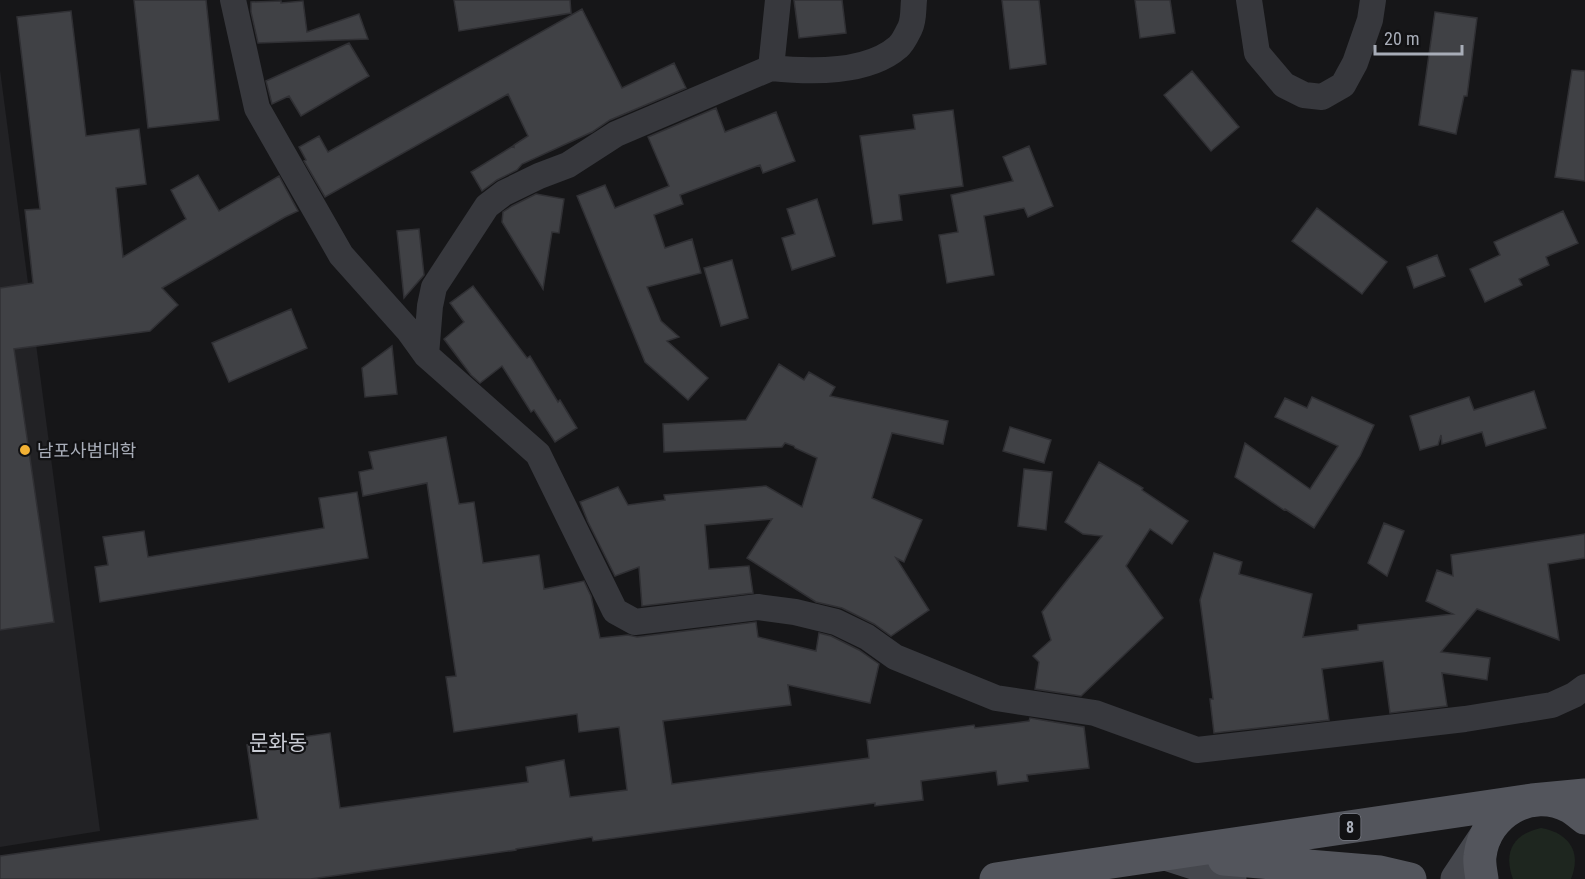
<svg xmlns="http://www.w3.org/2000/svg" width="1585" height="879" font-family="'Roboto Condensed','Noto Sans KR',sans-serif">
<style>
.built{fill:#222225}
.green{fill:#1e261f}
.building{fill:#404145;stroke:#303034;stroke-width:1.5}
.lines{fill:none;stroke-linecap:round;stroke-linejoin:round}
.street{stroke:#37383d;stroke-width:26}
.secondary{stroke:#45474d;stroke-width:33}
.primary{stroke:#53555c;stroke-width:33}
.poi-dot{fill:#f2b134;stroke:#111113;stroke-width:2}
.labels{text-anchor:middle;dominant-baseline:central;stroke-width:4.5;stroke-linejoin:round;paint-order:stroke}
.shield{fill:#111113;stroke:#7b7e86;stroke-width:1.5}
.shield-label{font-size:16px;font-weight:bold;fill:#a8adb8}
.poi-label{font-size:18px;fill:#a8adb8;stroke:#111113;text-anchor:start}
.quarter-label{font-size:21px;fill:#c9ccd4;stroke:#111113}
</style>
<rect width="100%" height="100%" fill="#161618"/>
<path class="built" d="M 0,70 L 100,831 L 0,847 Z"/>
<path class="green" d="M 1541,828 C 1569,833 1582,852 1571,879 L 1513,879 C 1503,852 1513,834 1541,828 Z"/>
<path class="building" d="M 134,0 L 206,0 L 219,120 L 148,128 Z
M 454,0 L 570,0 L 571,13 L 459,31 Z
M 794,0 L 842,0 L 846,33 L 799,38 Z
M 1002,0 L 1039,0 L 1046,64 L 1010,69 Z
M 1135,0 L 1170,0 L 1175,33 L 1140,38 Z
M 281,1 L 281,3 L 303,1 L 307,32 L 359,14 L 368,39 L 258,43 L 251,12 L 251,2 Z
M 582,9 L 622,88 L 674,63 L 686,88 L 610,120 L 592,132 L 522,164 L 517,170 L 497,180 L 482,191 L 471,172 L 513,146 L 514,147 L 514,145 L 528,136 L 508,94 L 325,197 L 304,161 L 306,160 L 299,147 L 319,136 L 328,152 Z
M 71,11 L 86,136 L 139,129 L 146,184 L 116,188 L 123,257 L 186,219 L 171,190 L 198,175 L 219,211 L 279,176 L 298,211 L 285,217 L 162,288 L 178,305 L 150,331 L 14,349 L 54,622 L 0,630 L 0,288 L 33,283 L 25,210 L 40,209 L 17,17 Z
M 1435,12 L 1477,18 L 1467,96 L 1464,96 L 1456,134 L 1419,125 Z
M 349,43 L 369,76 L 301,116 L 289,96 L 272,104 L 266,81 Z
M 1572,70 L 1585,71 L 1585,181 L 1555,177 Z
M 1192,71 L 1239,127 L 1211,151 L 1164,95 Z
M 716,108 L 725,132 L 776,112 L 795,161 L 763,173 L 760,165 L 680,195 L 683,204 L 654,215 L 665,248 L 692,239 L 701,273 L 647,287 L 661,321 L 679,337 L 667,341 L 708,378 L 688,400 L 645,362 L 577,196 L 605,185 L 615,208 L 669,186 L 648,137 Z
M 953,110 L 963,186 L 899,195 L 902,220 L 873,224 L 860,136 L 915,129 L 913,115 Z
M 1029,146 L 1053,206 L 1028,217 L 1024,208 L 984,216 L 994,275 L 947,283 L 939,235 L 958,232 L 951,195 L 1013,181 L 1003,157 Z
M 536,194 L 564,199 L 559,233 L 552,232 L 543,289 L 502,222 L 503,212 L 512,206 Z
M 817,199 L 835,256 L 792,270 L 782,238 L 795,234 L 787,209 Z
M 1317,208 L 1387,262 L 1362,294 L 1292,241 Z
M 1563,211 L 1578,243 L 1546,257 L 1549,265 L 1519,279 L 1522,285 L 1485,302 L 1470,269 L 1500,255 L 1494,242 Z
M 419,229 L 424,275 L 404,298 L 397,231 Z
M 1437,255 L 1445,276 L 1414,288 L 1407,267 Z
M 732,260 L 748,318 L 721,326 L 704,268 Z
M 473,286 L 527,358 L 530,356 L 558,402 L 560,400 L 577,428 L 555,442 L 534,410 L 531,412 L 502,366 L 480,383 L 471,375 L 444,339 L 464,322 L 450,303 Z
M 291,309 L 307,348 L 229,382 L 212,343 Z
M 392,346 L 397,394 L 365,397 L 362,368 Z
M 779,364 L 804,380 L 809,372 L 835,387 L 830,396 L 948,421 L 943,444 L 892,433 L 872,498 L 922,520 L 904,562 L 896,558 L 929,610 L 891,636 L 874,624 L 842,608 L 816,602 L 747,558 L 772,519 L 705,525 L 709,569 L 749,566 L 753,593 L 642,606 L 639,567 L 615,576 L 588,522 L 580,502 L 618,487 L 628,505 L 665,500 L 664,495 L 766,486 L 802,507 L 817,458 L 795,448 L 794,446 L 785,443 L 782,447 L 664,452 L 663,424 L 746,420 Z
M 1534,391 L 1546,428 L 1486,446 L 1482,432 L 1442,444 L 1441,435 L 1438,445 L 1420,450 L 1410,416 L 1469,397 L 1474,410 Z
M 1312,397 L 1374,425 L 1360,456 L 1314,528 L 1285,509 L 1284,510 L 1235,477 L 1245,443 L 1310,489 L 1338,446 L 1275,417 L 1285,398 L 1307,408 Z
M 1010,427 L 1051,440 L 1044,463 L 1003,451 Z
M 446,437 L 459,504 L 474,502 L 483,563 L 539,555 L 544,589 L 584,581 L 591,596 L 600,638 L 628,635 L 637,637 L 756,622 L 758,637 L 816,651 L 819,633 L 831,636 L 859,650 L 879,664 L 870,703 L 788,685 L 791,705 L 663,721 L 672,784 L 869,758 L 867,740 L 974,725 L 975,728 L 1029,721 L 1030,718 L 1084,727 L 1089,768 L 1027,775 L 1028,781 L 998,785 L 996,771 L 921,781 L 923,800 L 875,806 L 875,803 L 593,841 L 592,837 L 516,849 L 516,850 L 311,879 L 0,879 L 0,856 L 258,819 L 247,745 L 330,733 L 340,808 L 528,782 L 526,767 L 564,760 L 570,797 L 627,790 L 619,727 L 579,732 L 577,714 L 454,732 L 446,677 L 456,676 L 427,483 L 363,496 L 359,472 L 373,469 L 369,452 Z
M 1099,462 L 1143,488 L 1142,490 L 1188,521 L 1172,544 L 1150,529 L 1126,566 L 1163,618 L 1081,696 L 1035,689 L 1039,662 L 1033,656 L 1051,640 L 1042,612 L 1102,536 L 1083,534 L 1065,522 Z
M 1024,469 L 1052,472 L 1046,530 L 1018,526 Z
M 357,492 L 368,558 L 100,602 L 95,567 L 108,565 L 103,537 L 144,531 L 148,557 L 324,528 L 319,498 Z
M 1384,523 L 1404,531 L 1387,576 L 1368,563 Z
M 1585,534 L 1585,558 L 1548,564 L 1559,640 L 1477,609 L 1441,652 L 1490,658 L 1487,680 L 1442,673 L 1447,706 L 1390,713 L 1383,661 L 1322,669 L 1329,720 L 1214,733 L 1210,699 L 1213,699 L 1200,600 L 1214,553 L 1242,562 L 1239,574 L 1312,594 L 1303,637 L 1358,630 L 1358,625 L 1453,614 L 1426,601 L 1437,570 L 1453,576 L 1451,555 Z"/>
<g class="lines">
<path class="street" d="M 233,0 L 257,108 L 341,255 L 408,330 L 426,355 L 538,454 L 615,611 L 635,622 L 758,607 L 795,612 L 836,622 L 867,637 L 895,657 L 996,698 L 1095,713 L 1197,750 L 1465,719 L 1552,705 L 1574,695 L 1585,687
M 1249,0 L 1257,53 L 1284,85 L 1304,95 L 1322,97 L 1343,85 L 1355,63 L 1370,20 L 1373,0
M 771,68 L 778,0
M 426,355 L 430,306 L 434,287 L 487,206 L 504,193 L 539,176 L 568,165 L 616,134 L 771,68 C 810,72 867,74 898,47 C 903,43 907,34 910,28 C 914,20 913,9 914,0"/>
<path class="secondary" d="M 1169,855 L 1212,869 L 1230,879
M 1457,879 L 1485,837"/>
<path class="primary" d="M 1224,859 L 1380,872 L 1410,879
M 996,879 L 1532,800 L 1585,795
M 1482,879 C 1481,872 1479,863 1480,856 C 1485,813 1531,786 1570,807 C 1576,810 1580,815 1585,818"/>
</g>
<circle class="poi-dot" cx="25" cy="450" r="6"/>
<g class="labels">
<rect class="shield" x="1339.5" y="814" width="21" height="26" rx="4.5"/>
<g class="shield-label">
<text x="1350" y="827">8</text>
</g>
<g class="poi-label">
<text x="37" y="450">남포사범대학</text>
</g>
<g class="quarter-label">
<text x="278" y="743">문화동</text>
</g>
</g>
<path d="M1375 45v9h87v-9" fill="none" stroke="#a8adb8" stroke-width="3"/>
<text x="1384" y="45" font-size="18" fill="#a8adb8" stroke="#111113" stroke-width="4.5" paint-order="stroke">20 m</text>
</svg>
